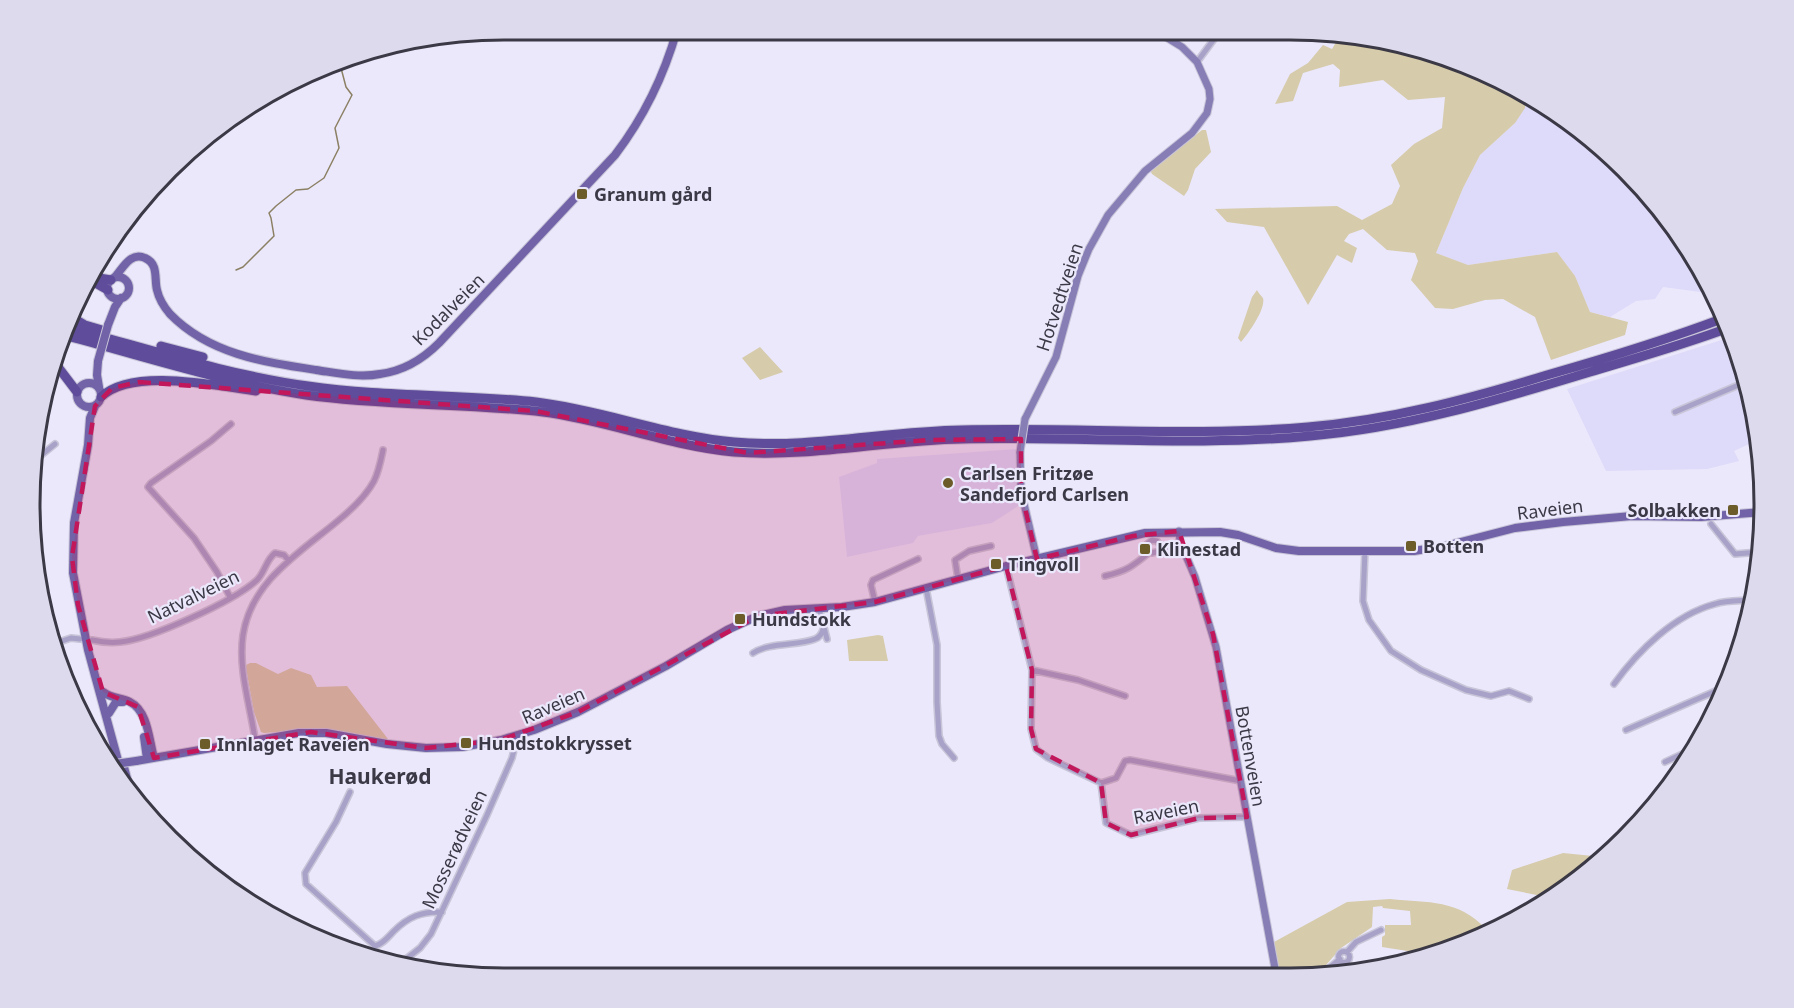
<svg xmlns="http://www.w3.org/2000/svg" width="1794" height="1008" font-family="'Noto Sans',sans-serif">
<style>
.built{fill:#dedaf9}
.green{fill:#d6cbaa}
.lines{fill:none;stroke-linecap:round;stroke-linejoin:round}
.stream{stroke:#8c8064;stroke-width:1.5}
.minor-casing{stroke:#c8c5d8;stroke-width:8}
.secondary-casing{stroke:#c8c5d8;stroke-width:9}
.primary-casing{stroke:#c8c5d8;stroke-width:10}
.motorway-casing{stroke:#c8c5d8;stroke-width:11}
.minor{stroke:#a8a2c9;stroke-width:5}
.secondary{stroke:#887eb6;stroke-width:7}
.primary{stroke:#7263a8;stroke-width:8}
.motorway{stroke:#5f4c9b;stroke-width:9}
.secondary-bridge-casing{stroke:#c8c5d8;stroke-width:9;stroke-linecap:butt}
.primary-bridge-casing{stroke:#c8c5d8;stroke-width:10;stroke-linecap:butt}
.secondary-bridge{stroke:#887eb6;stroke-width:7}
.primary-bridge{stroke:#7263a8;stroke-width:8}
.marked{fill:#c2185b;fill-opacity:0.2;stroke:#c2185b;stroke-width:4.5;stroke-dasharray:12 8;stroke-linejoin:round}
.poi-dot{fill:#6c5c29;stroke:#ebe8fc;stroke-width:2}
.labels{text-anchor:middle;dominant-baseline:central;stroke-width:4.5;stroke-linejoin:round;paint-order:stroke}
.poi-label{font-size:18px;font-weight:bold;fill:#3b3946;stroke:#ebe8fc;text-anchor:start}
.street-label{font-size:18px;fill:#3b3946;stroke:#ebe8fc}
.quarter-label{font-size:21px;font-weight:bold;fill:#3b3946;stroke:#ebe8fc}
.rim{fill:none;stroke:#3b3946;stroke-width:3}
</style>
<rect width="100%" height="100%" fill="#ebe8fc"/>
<path class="built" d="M 1526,93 L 1603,148 L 1666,216 L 1715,294 L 1663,287 L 1655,299 L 1636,301 L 1610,317 L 1590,312 L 1575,276 L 1557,252 L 1468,265 L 1436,253 L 1463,188 L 1480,155 L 1515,123 Z
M 1731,337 L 1748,382 L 1758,440 L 1734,451 L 1739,461 L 1707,469 L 1606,471 L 1567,389 Z
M 1016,449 L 1020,505 L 992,523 L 918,536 L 913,543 L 847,557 L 839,477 L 877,463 L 877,459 Z"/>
<path class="green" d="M 1341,34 L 1413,46 L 1527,93 L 1525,108 L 1515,123 L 1480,155 L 1463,188 L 1436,253 L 1468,265 L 1557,252 L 1575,276 L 1590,312 L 1628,322 L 1625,335 L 1551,360 L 1535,317 L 1503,299 L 1485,300 L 1453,309 L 1435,308 L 1411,280 L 1418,261 L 1415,253 L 1387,250 L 1363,229 L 1349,234 L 1344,241 L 1357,248 L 1352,263 L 1337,255 L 1308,305 L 1264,227 L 1227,222 L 1215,209 L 1337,206 L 1362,220 L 1392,204 L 1400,186 L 1391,165 L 1414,144 L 1442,128 L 1445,97 L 1408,100 L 1383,80 L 1339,87 L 1340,70 L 1333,64 L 1303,73 L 1293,101 L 1275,104 L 1290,74 L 1308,63 L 1323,45 L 1332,49 Z
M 1202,130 L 1206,130 L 1211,152 L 1195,169 L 1188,190 L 1184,196 L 1152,174 L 1150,170 Z
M 1257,290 C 1258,292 1262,297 1263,298 C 1266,309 1248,334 1241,342 L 1238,338 L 1252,297 Z
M 760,347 L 783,372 L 760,380 L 742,358 Z
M 878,635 L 883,636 L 888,661 L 849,661 L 847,640 Z
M 250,663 L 256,663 L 278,674 L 291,668 L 311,675 L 317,687 L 347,686 L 388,739 L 383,740 L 336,730 L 319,729 L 264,733 L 261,732 L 254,712 L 246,668 L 246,665 Z
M 1563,853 L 1603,857 L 1556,896 L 1547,897 L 1507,889 L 1512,870 Z
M 1390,899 C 1429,903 1458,899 1486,929 L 1486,931 L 1443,953 L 1404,962 L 1414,952 L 1382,947 L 1382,937 L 1385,935 L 1385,925 L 1411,925 L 1410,911 L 1383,908 L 1382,906 L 1373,907 L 1372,927 L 1341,948 L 1318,974 L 1279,974 L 1274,942 L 1347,902 Z"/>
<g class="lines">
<path class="stream" d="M 236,270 L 243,267 L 274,236 L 271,218 L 269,213 L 276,206 L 296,190 L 308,189 L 324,178 L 339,148 L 335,128 L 352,95 L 346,87 L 341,68 L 349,57"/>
<defs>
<path id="minor" d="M 1197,62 L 1220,31
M 1675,412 L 1748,381
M 39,457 L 55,444
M 1711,524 L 1735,554 L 1760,552
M 1164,550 L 1152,553 L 1149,552 L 1146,545 L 1152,540 L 1157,541 L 1164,550 L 1182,546
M 1365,550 L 1363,601 L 1369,620 L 1391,651 L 1421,670 L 1466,690 L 1491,696 L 1509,691 L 1529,699
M 1006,566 L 1032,670 L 1031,729 L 1036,749 L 1048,758 L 1101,783 L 1106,823 L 1131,835 L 1199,818 L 1247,817
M 1105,576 C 1127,571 1133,566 1150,552
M 958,579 L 955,560 L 969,551 L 991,546
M 926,588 L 937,645 L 937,702 L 939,736 L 942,744 L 954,758
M 230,597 L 217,572 L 194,538 L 148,487 L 151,483 L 211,441 L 231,424
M 875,602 L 871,585 L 873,580 L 918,559
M 819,608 L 827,639
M 92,640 C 101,642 111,643 120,642 C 151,639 234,601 257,580 C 265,572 266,560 275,553 L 284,555 L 289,561
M 56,643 L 71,638 L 80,639
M 753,653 C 770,642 798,646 815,639 C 821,637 822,632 824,627
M 1032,670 L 1078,680 L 1125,696
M 1614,684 C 1638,651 1674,615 1715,604 C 1727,600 1739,601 1752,600
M 1626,730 L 1725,687
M 255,739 C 250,705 238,669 243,635 C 251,583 296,555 334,524 C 349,512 365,498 374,481 C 379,471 381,460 383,450
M 1665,762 L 1695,748
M 1101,783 L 1116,778 L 1125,761 L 1130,760 L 1241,781
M 350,792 L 336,822 L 305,873 L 306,884 L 375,946 C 383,944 388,937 394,931 C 408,917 422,911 442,912
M1338.5 957a5.5 5.5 0 1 1 11 0a5.5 5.5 0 1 1-11 0Z
M 1347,952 L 1356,942 L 1381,930
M 401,963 L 420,948 L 431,934 L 487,815 L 512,758 L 514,750 L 512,737
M 1322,974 L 1340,959"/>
<path id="secondary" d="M 1025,419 L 1056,357 L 1078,276 L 1089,249 L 1108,215 L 1145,171 L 1192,133 L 1207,113 L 1210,99 L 1209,89 L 1197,62 L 1182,47 L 1156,31
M 1020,452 L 1021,491 L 1037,559
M 1179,531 L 1180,542 L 1195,577 L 1216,647 L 1276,974"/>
<path id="primary" d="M107 288a11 11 0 1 1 22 0a11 11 0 1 1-22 0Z
M 114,278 C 122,270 130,251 145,258 C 159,264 154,279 157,290 C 159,299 164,307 170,314 C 209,354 263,362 316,370 C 337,373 359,378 380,374 C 403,371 423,359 439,343 L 615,155 C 644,117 664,76 677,30
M 108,325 L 115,307 L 121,298
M 98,361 L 97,375 L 99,387
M77 395a12 12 0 1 1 24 0a12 12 0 1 1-24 0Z
M 95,406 L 90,418 L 88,445 L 74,523 L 73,573 L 88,650 L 122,775
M 103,692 C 112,699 121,697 130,702 C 148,711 149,740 154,758
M 109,713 L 116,702 L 123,702
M 144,737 L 147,759
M 136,761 L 299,733 L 326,733 L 387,744 L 426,748 L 462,747 L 501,740 L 534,730 L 578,712 L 666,666 L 727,630 L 758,616 L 785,610 L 842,607 L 875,602 L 1006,566 L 1145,533 L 1220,532 L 1238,535 L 1276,548 L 1299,551 L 1414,551 L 1445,546 L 1515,528 L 1563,522 L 1632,516 L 1701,517 L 1762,512
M 124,767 L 129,786"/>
<path id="motorway" d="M 93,277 L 111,280
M 92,281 L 108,290
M 75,319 L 85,325 L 102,330
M 70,328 C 149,349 228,375 308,386 C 384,397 460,394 536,402 C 603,410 667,436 734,442 C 810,449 886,431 962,430 C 1077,427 1193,437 1308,427 C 1390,420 1469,399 1547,375 C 1607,358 1666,340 1724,318
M 67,336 C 146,357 225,383 306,395 C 384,406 464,403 543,412 C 607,420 669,446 734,452 C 810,458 886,440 962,439 C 1078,436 1194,447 1310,436 C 1406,428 1498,400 1590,372 C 1636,358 1683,345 1728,328
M 161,346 L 203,357
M 55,363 L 77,392
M 101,397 C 132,367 217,386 256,391"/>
</defs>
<use href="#minor" class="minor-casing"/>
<use href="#secondary" class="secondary-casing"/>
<use href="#primary" class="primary-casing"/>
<use href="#motorway" class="motorway-casing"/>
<use href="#minor" class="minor"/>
<use href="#secondary" class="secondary"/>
<use href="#primary" class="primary"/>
<use href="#motorway" class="motorway"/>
<defs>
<path id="secondary-bridge" d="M 1020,452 L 1025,419"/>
<path id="primary-bridge" d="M 98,361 L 108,325
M 115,764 L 136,761"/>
</defs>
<use href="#secondary-bridge" class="secondary-bridge-casing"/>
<use href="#primary-bridge" class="primary-bridge-casing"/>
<use href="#secondary-bridge" class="secondary-bridge"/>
<use href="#primary-bridge" class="primary-bridge"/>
</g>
<path class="marked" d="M 139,382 L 535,411 L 748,453 L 930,440 L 1021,439 L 1021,491 L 1037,559 L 1133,536 L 1179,531 L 1213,634 L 1247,817 L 1199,818 L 1131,835 L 1106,823 L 1101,783 L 1036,749 L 1031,729 L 1032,670 L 1006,566 L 875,602 L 758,616 L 578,712 L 501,740 L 426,748 L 311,732 L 154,758 L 138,707 L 103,692 L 78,605 L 72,557 L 95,406 L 112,388 Z"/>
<g class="poi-dot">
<rect x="576" y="188" width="12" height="12" rx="3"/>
<circle cx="948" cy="483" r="6"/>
<rect x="1727" y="504" width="12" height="12" rx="3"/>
<rect x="1405" y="540" width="12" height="12" rx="3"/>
<rect x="1139" y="543" width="12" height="12" rx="3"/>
<rect x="990" y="558" width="12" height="12" rx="3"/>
<rect x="734" y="613" width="12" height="12" rx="3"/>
<rect x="460" y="737" width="12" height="12" rx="3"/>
<rect x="199" y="738" width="12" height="12" rx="3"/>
</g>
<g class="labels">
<g class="poi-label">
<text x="594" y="194">Granum gård</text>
<text x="960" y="473">Carlsen Fritzøe<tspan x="960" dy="21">Sandefjord Carlsen</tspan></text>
<text x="1721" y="510" text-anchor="end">Solbakken</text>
<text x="1423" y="546">Botten</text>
<text x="1157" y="549">Klinestad</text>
<text x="1008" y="564">Tingvoll</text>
<text x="752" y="619">Hundstokk</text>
<text x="478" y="743">Hundstokkrysset</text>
<text x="217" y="744">Innlaget Raveien</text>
</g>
<g class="street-label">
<text transform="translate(1059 297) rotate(-72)">Hotvedtveien</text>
<text transform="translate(448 309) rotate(-45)">Kodalveien</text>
<text transform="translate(1550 509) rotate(-7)">Raveien</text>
<text transform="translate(193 596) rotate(-26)">Natvalveien</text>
<text transform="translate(553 705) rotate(-23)">Raveien</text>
<text transform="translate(1251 756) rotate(80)">Bottenveien</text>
<text transform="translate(1166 811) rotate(-11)">Raveien</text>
<text transform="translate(454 849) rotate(-65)">Mosserødveien</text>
</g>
<g class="quarter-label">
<text x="380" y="776">Haukerød</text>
</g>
</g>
<path d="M0 0H1794V1008H0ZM504 40H1290A464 464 0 0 1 1754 504V504A464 464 0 0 1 1290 968H504A464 464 0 0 1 40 504V504A464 464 0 0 1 504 40Z" fill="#dddaed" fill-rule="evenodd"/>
<path class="rim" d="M504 40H1290A464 464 0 0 1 1754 504V504A464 464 0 0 1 1290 968H504A464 464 0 0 1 40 504V504A464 464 0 0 1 504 40Z"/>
</svg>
